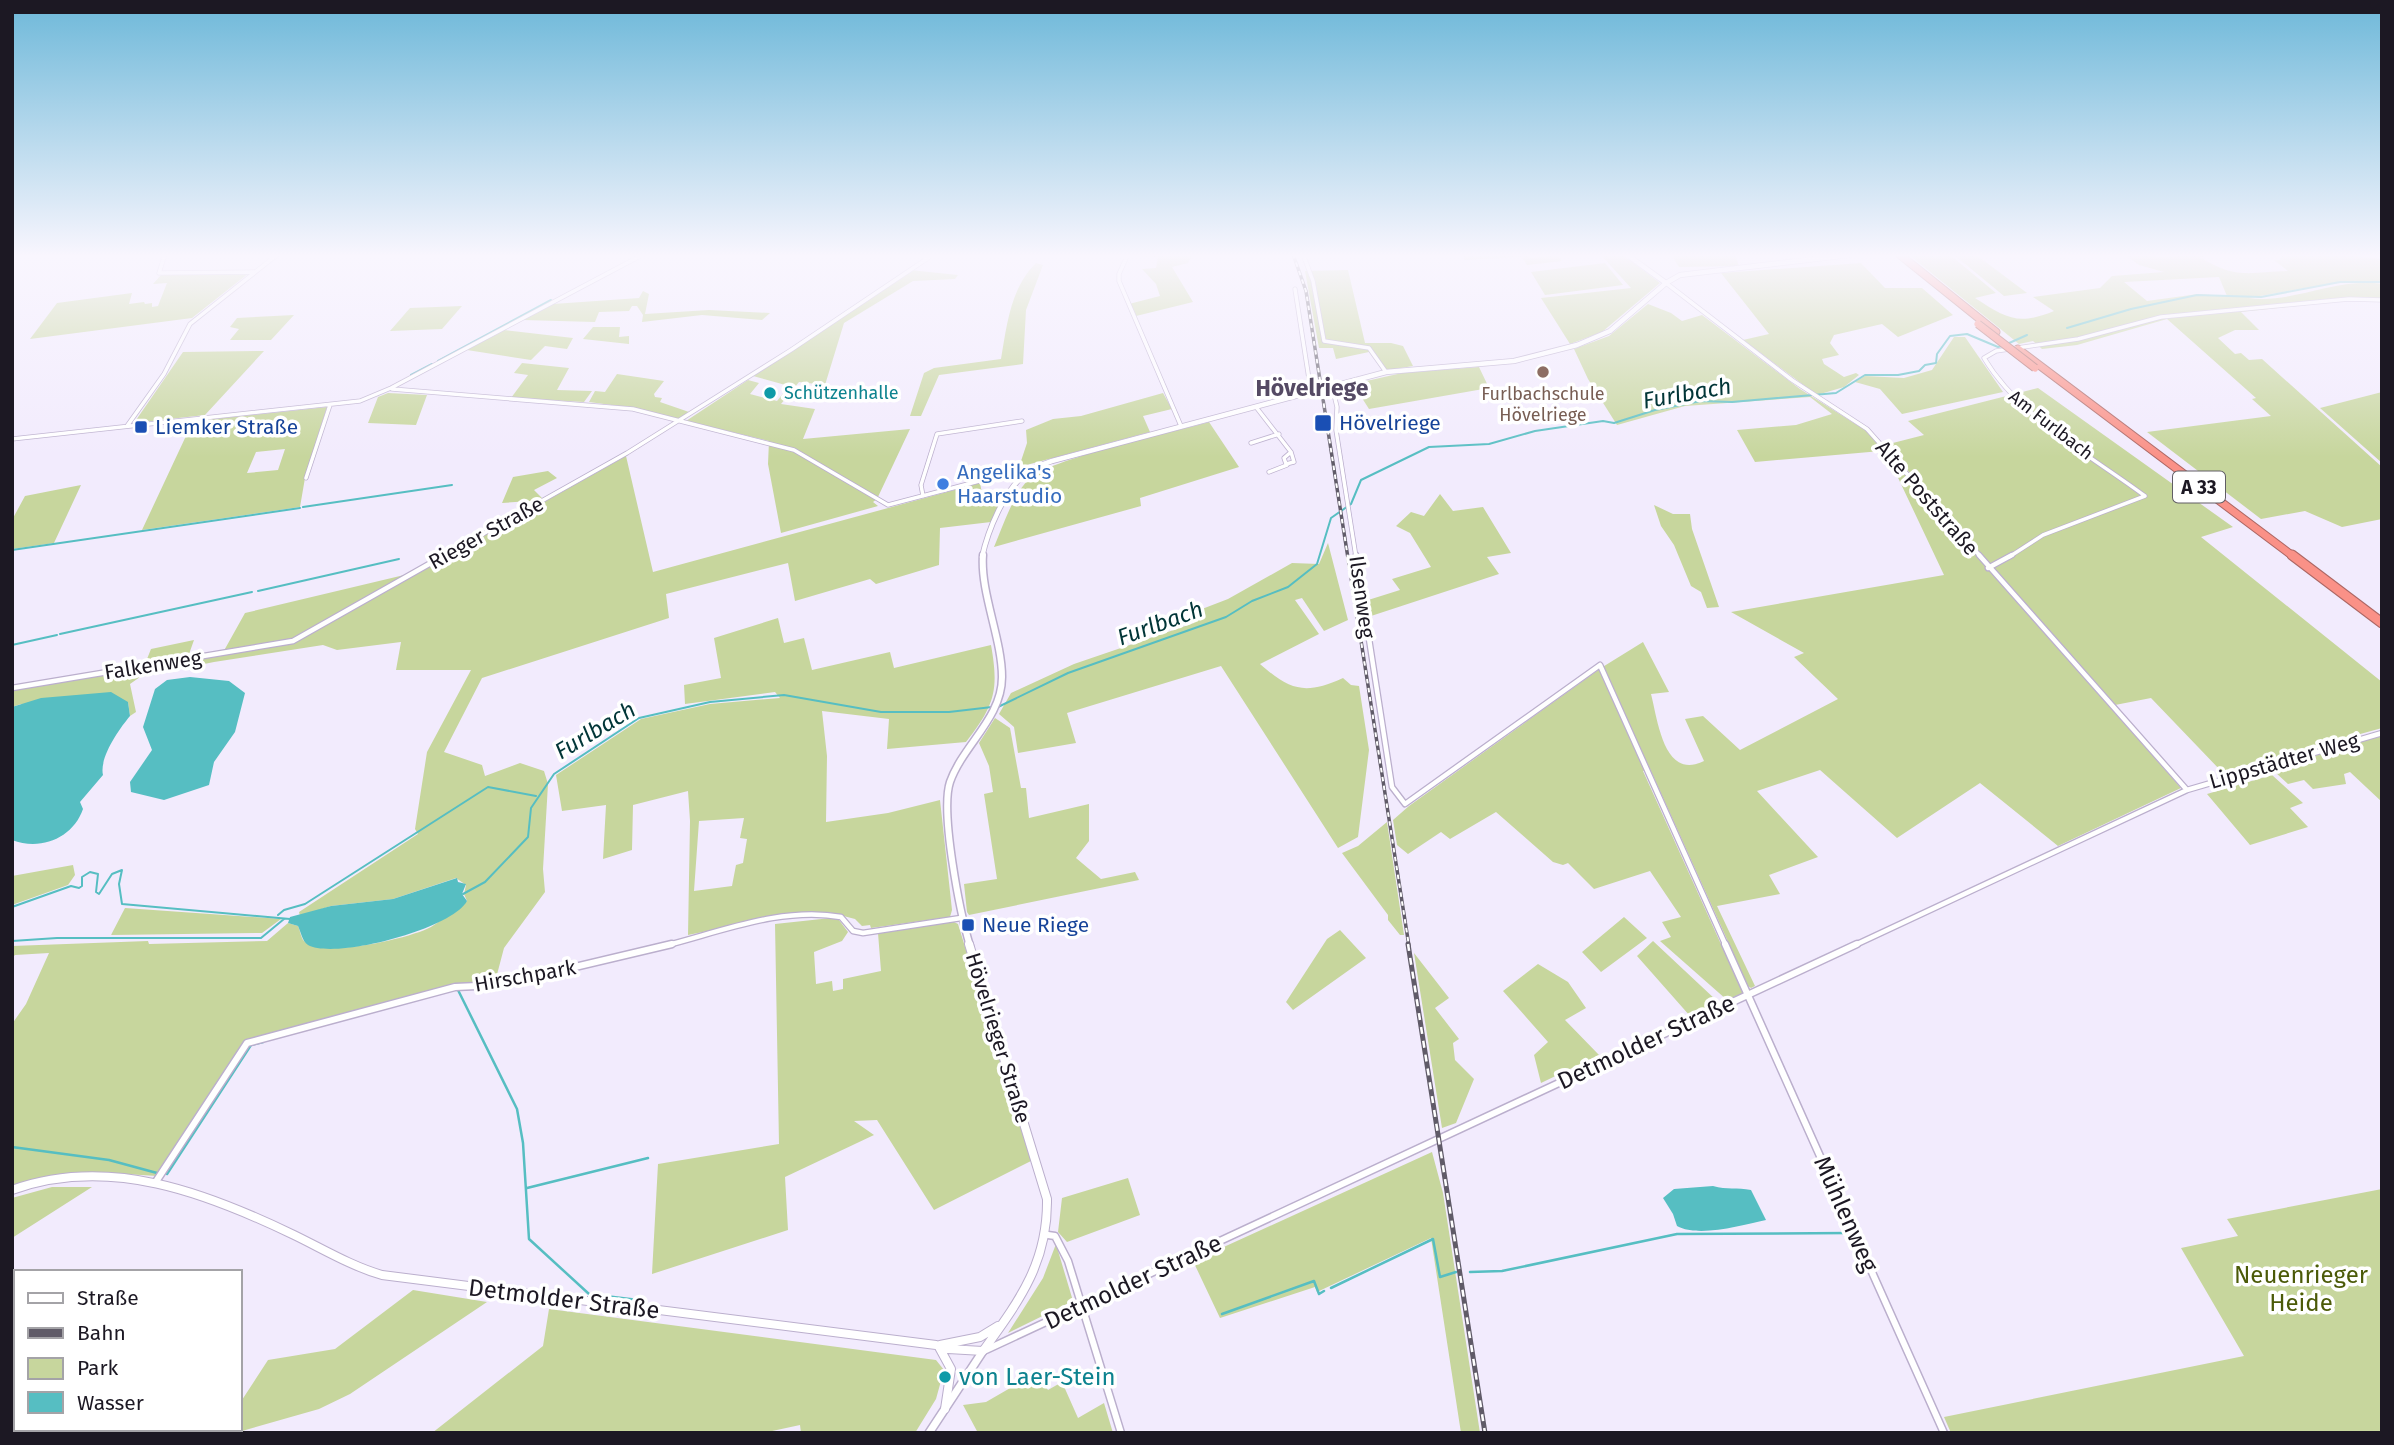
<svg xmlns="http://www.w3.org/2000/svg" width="2394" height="1445" font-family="'Fira Sans',sans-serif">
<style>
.green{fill:#c7d69d;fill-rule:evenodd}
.water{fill:#56bec2}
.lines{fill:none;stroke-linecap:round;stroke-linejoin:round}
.stream-far1{stroke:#56bec2;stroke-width:2}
.stream{stroke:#56bec2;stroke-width:2.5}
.minor-far2-casing{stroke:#bbafcd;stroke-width:5}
.minor-far1-casing{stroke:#bbafcd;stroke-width:7}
.minor-casing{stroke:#bbafcd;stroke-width:9}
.tertiary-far1-casing{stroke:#bbafcd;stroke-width:6}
.tertiary-casing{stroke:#bbafcd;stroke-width:10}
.secondary-far2-casing{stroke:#bbafcd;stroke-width:6}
.secondary-far1-casing{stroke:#bbafcd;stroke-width:9}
.secondary-casing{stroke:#bbafcd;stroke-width:10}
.motorway-far1-casing{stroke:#ac6764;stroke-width:9}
.motorway-casing{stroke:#ac6764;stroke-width:11}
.minor-far2{stroke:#fff;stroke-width:3.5}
.minor-far1{stroke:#fff;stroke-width:4.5}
.minor{stroke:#fff;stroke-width:6}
.tertiary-far1{stroke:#fff;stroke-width:4.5}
.tertiary{stroke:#fff;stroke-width:7}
.secondary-far2{stroke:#fff;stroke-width:4.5}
.secondary-far1{stroke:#fff;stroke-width:6}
.secondary{stroke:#fff;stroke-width:8}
.motorway-far1{stroke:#fa9187;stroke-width:7}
.motorway{stroke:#fa9187;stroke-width:9}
.rail-far1-casing{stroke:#605b68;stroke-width:3.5}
.rail-casing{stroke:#605b68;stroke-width:5}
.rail-far1{stroke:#fff;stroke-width:2;stroke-dasharray:4.5;stroke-linecap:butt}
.rail{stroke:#fff;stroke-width:2.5;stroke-dasharray:7;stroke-linecap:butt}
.motorway-bridge-casing{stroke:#ac6764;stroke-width:9;stroke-linecap:butt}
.motorway-bridge{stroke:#fa9187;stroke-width:7}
.education-dot{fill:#8d6e63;stroke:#fff;stroke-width:2.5}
.culture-dot{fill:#0f9aa8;stroke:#fff;stroke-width:2.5}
.transit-dot{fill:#1a4fb4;stroke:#fff;stroke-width:2.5}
.shop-dot{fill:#3f7fe0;stroke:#fff;stroke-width:2.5}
.labels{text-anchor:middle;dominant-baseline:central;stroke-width:7;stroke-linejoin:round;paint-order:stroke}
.far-culture-label{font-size:18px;fill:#0d838f;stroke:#fff;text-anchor:start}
.far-education-label{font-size:18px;fill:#785e54;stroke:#fff}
.far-street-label{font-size:18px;fill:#1c1823;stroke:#fff}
.shield{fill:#fff;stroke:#605d65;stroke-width:2}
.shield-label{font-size:19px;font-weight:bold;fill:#1c1823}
.transit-label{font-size:21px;fill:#164399;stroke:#fff;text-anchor:start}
.shop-label{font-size:21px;fill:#366cbe;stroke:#fff;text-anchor:start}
.street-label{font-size:21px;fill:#1c1823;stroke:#fff}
.far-district-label{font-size:23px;font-weight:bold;fill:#554a64;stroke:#fff}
.water-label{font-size:23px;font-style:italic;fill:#013537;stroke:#fff}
.near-street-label{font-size:24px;fill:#1c1823;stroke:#fff}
.near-park-label{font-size:24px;fill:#4b5a08;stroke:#fff}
.near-culture-label{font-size:24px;fill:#0d838f;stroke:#fff;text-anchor:start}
</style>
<rect width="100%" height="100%" fill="#f2ebfd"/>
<path class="green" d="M 1130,254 L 1193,254 L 1188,263 L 1172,267 L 1193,302 L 1136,316 L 1129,304 L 1160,296 L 1156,284 L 1142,269 L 1156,268 L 1158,257 L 1129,256 Z
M 1463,254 L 1528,254 L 1530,258 L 1557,255 L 1562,261 L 1527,265 L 1522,257 L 1464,260 Z
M 1600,254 L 1622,254 L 1660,283 L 1602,332 L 1570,344 L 1541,298 L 1631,288 Z
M 1671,254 L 1735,254 L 1739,266 L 1679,267 Z
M 1908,254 L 1949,254 L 1996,293 L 1975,298 C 2006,318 2018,326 2054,311 L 2033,297 L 2100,288 L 2112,276 L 2164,272 L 2139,265 L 2124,254 L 2160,257 L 2223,254 L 2200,257 C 2236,280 2249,272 2288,271 L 2274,260 L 2280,260 L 2282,254 L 2338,254 L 2382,259 L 2382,281 L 2344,281 L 2249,298 C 2293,304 2337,277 2382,284 L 2382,302 L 2353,300 L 2241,312 L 2259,330 L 2235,330 L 2218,338 L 2235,354 L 2241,353 L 2249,360 L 2262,359 L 2382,467 L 2382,519 L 2342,527 L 2305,511 L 2261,519 L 2147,432 L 2271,416 L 2252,399 L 2256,398 L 2167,319 L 2077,345 L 2042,349 L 2033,341 L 2019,344 ZM 2219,277 L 2227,296 L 2198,294 L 2147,301 L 2124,282 Z
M 1953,254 L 1975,254 L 2027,293 L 2004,296 Z
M 1036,263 L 1043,265 L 1026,310 L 1023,364 L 939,375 L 921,416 L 910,416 L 924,373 L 934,368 L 1001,359 C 1007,325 1010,289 1036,263 Z
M 1605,263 L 1623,285 L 1545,295 L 1531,272 Z
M 1861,263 L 1885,288 L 1922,288 L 1953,315 L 1898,337 L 1882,324 L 1834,335 L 1830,343 L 1839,355 L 1822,359 L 1824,364 L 1844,377 L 1856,373 L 1859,375 L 1844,387 L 1817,395 L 1743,340 L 1769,334 L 1721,273 Z
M 910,270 L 958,275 L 955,279 L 913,281 L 844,323 L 825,385 L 799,382 L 781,404 L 815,409 L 803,439 L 910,429 L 877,499 L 873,502 L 878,506 L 781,533 L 768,464 L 769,441 L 686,421 L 748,380 L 759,383 L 750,394 L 777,401 L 789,386 L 753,376 Z
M 1348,270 L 1365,343 L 1391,343 L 1403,346 L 1413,366 L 1383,371 L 1369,352 L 1336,359 L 1333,348 L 1319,348 L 1305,271 Z
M 249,273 L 192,318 L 30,339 L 57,303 L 132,293 L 129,304 L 144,302 L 145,304 L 152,303 L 152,307 L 158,306 L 167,283 L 153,284 L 161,275 Z
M 643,291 L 649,294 L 645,314 L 709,310 L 770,313 L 762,320 L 702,315 L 642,322 L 643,315 L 637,306 L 632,306 L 629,311 L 599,312 L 595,322 L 523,320 L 553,304 L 639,298 Z
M 1648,304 L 1671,313 L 1682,321 L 1702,315 L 1800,389 L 1865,430 L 1920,489 L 2181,788 L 2058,846 L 1980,783 L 1897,838 L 1820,770 L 1757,791 L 1818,857 L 1769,875 L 1780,894 L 1717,906 L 1755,986 L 1751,988 L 1748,986 L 1650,769 L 1643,771 L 1743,993 L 1727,1000 L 1660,941 L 1671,937 L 1662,922 L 1681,917 L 1650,871 L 1594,889 L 1568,863 L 1563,865 L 1553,862 L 1496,812 L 1450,839 L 1441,832 L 1408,854 L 1397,845 L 1393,820 L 1409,806 L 1601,668 L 1643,642 L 1669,692 L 1651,694 C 1658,721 1664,781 1704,761 L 1685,719 L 1703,716 L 1740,750 L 1838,699 L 1794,657 L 1804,653 L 1731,612 L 1944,575 L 1892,465 L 1881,451 L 1755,462 L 1737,430 L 1796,425 L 1832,414 L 1810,397 L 1685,406 L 1617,425 L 1588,379 L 1574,349 L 1609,336 Z
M 462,306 L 442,329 L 390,331 L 410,308 Z
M 294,315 L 271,340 L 230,340 L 239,329 L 230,327 L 237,318 Z
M 593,327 L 620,327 L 619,337 L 629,336 L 629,344 L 583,339 Z
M 504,330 L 573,338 L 567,349 L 545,346 L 531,360 L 467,350 Z
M 1954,337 L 1965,337 L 2003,392 L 1902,414 L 1880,389 L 1855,382 L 1865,376 L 1904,378 L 1932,370 Z
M 264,351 L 205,415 L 134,423 L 183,352 Z
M 522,363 L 569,368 L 557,390 L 592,391 L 584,402 L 511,398 L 528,375 L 514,373 Z
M 1479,367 L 1489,388 L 1369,409 L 1353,384 L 1402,373 Z
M 617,374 L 664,381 L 654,394 L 655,397 L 662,398 L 660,402 L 689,412 L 679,419 L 673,418 L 634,408 L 589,402 L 595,391 L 605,392 Z
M 2038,388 L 2233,527 L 2201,537 L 2382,682 L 2382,728 L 2222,772 L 2151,698 L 2115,705 L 1885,445 L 1924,435 L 1908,421 Z
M 2382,392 L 2382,463 L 2320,408 Z
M 388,393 L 427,395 L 416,425 L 368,423 L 378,397 Z
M 1163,393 L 1172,409 L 1143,416 L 1150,432 L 1019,467 L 1027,443 L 1026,430 L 1053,419 L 1081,416 Z
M 327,407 L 305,478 L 300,507 L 142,530 L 193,421 ZM 285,449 L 278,470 L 247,473 L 256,452 Z
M 1209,422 L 1239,467 L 1140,498 L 1141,506 L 994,547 C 1003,526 1012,497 1028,480 C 1047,459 1175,432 1209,422 Z
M 626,456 L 653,572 L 980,483 L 983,498 L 1005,493 L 991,522 L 940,528 L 939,565 L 876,584 L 870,579 L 795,601 L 788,563 L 666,594 L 669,618 L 482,678 L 444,752 L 482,765 L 485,776 L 520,763 L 544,771 L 548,784 L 543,869 L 545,892 L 504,948 L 495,982 L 456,984 L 247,1041 L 157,1176 C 109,1173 59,1168 12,1186 L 12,1024 L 26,1004 L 49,953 L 15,955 L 12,958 L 12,946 L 148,941 L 149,944 L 267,941 L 288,923 L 298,926 C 300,930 301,938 304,941 C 322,959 411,938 431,927 C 444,919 455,910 467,901 L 464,894 L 466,885 L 456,878 L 393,899 L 331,906 L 300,916 L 299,912 L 418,834 L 415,829 L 427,752 L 471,670 L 396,670 L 401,642 L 337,650 L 323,645 L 214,662 L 140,677 L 130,684 L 136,712 L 130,716 L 128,702 L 21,704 L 12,707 L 12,690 L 221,656 L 245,613 L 421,571 Z
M 548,471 L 557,478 L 534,490 L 544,500 L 502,503 L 513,477 Z
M 81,485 L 54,543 L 12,549 L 12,520 L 25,496 Z
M 1440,494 L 1453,511 L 1483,507 L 1511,553 L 1487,557 L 1499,574 L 1368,617 L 1365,601 L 1400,590 L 1392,579 L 1431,567 L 1410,533 L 1396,526 L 1411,512 L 1424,516 Z
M 1654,505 L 1673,514 L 1690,514 L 1692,529 L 1719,607 L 1707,608 L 1701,592 L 1691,586 L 1674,545 L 1661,526 Z
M 1328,543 L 1348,620 L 1324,631 L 1302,598 L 1295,600 L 1319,634 L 1260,664 C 1291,691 1305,695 1343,678 L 1351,685 L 1359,686 L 1369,750 L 1358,837 L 1338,848 L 1221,666 L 1067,713 L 1076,743 L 1018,753 L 1014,727 L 999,714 L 1011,693 L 1074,664 L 1194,623 L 1189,614 L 1228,599 L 1292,563 L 1319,564 Z
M 778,618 L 784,643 L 804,638 L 812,670 L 890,652 L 894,668 L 991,645 C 999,690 995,705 966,742 L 887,749 L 889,719 L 822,711 L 827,756 L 826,822 L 888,813 L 940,800 L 952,910 L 950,917 L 871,928 L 870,925 L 862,926 L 855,919 L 828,912 L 766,919 L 688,935 L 690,821 L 688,791 L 633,805 L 632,850 L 603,859 L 606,805 L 562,811 L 556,775 L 641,719 L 710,704 L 780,698 L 775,692 L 685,704 L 684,685 L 721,678 L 714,638 ZM 744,818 L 740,838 L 747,839 L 743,863 L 736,865 L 732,886 L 694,891 L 699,821 Z
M 194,640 L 188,657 L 145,664 L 151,649 Z
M 995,718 L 1010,728 L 1021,788 L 1026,788 L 1029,818 L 1089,804 L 1089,841 L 1076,858 L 1101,879 L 1135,872 L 1139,880 L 969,915 L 967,912 L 964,884 L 997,879 L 984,794 L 993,792 L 989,766 L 979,743 Z
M 2382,736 L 2382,802 L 2350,772 L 2344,774 L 2346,784 L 2313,789 L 2304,780 L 2288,784 L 2275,772 L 2275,766 Z
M 2272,775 L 2303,803 L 2290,808 L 2308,827 L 2250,845 L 2207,794 Z
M 1387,822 L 1404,935 L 1400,935 L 1388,920 L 1388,915 L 1342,853 L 1358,846 Z
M 73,865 L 75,875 L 68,885 L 12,905 L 12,876 Z
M 125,908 L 281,919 L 262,933 L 111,935 Z
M 1624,917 L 1647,938 L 1601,972 L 1582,952 Z
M 831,918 L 839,920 L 848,932 L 842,941 L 814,952 L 816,984 L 832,981 L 833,991 L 843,989 L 843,979 L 881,971 L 878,933 L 954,922 L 958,924 L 1031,1161 L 934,1210 L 877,1120 L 854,1121 L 874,1135 L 785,1177 L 788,1230 L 652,1274 L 658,1164 L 779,1144 L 775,924 Z
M 1340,930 L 1366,958 L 1293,1010 L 1286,1002 L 1327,939 Z
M 1653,941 L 1716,1000 L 1717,1004 L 1690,1016 L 1637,956 Z
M 1414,953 L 1449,998 L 1435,1008 L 1459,1039 L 1453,1043 L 1455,1060 L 1474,1079 L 1456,1123 L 1442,1128 Z
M 1538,964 L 1568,982 L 1586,1008 L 1565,1020 L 1599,1055 L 1541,1083 L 1534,1055 L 1548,1042 L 1503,991 Z
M 1432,1152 L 1443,1193 L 1480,1433 L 1461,1433 L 1431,1238 L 1317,1292 L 1315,1287 L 1220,1318 L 1193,1261 Z
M 1128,1178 L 1140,1215 L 1067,1242 L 1058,1232 L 1062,1198 Z
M 52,1187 L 92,1187 L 12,1238 L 12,1198 Z
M 2382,1189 L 2382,1433 L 1951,1433 L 1944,1417 L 2244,1356 L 2181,1248 L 2238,1236 L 2227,1219 Z
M 1056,1244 L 1073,1301 L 1008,1333 L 1043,1278 Z
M 413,1290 L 487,1302 L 350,1394 L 319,1409 L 235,1433 L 220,1433 L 223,1429 L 240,1429 L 240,1403 L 268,1360 L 335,1349 Z
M 549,1309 L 936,1360 L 944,1370 L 936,1399 L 915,1433 L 801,1433 L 800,1425 L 763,1433 L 432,1433 L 543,1346 Z
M 1036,1373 L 1048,1390 L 1062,1382 L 1078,1418 L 1104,1403 L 1113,1433 L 978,1433 L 963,1405 L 986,1402 Z"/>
<path class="water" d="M 190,677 L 229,681 L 245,693 L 235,732 L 214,762 L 209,785 L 164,800 L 131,792 L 130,782 L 152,750 L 143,727 L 155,689 L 167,680 Z
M 111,692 L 128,702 L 130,716 C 119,729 99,758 103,775 L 80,802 L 83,809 C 73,838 41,851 12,840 L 12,707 L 41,698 Z
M 457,878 L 458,882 L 466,884 L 462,894 L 467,901 C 452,929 335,960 308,945 C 302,941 301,932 298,926 L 288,923 L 290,917 L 331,906 L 393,899 Z
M 1713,1186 C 1727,1190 1737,1187 1751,1190 L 1766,1220 C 1742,1225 1699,1238 1677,1226 L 1673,1214 L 1663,1198 L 1674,1189 Z"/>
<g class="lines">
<path class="stream-far1" d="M 2067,328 L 2131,309 L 2197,295 L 2261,297 L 2340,282 L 2382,282
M 2007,344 L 2027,335
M 438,361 L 551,300
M 411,375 L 432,364
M 303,507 L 452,485
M 12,550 L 300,508
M 258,591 L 399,559
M 60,634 L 252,592
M 12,645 L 57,635
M 998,707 L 1068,673 L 1226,617 L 1252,601 L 1288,587 L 1317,564 L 1331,518 L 1351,504 L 1361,480 L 1429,447 L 1489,444 L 1535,431 L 1603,421 L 1614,423 L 1655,410 L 1701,401 L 1732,402 L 1836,393 L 1865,375 L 1898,375 L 1919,371 L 1925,365 L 1936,363 L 1937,354 L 1950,336 L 1967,334 L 1998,347 L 2002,346
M 463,894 L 485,882 L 528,837 L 531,808 L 554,774 L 639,718 L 710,702 L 784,695 L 881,712 L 949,712 L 992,707
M 12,907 L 71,886 L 79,888 L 82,886 L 82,877 L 90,872 L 98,874 L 96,892 L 99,894 L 112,874 L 122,870 L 119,884 L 122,904 L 290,919
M 278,915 L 284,910 L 305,904 L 488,787 L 536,796
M 12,941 L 57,938 L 261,938 L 284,919"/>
<path class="stream" d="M 458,990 L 517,1109 L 523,1143 L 529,1239 L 589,1294 L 638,1300
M 12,1147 L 109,1160 L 157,1173
M 167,1174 L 251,1045 L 263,1042
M 527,1188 L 648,1158
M 1470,1272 L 1502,1271 L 1677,1234 L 1849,1233
M 1331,1288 L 1433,1239 L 1440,1277 L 1456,1272
M 1222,1314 L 1314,1281 L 1319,1294 L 1324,1291"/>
<defs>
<path id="minor-far2" d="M 165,254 L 159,273 L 254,272
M 1128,254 L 1119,274 L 1119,281 L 1181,426
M 1303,254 L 1313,281 L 1324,341 L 1369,348 L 1386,372
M 1666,283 L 1792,380 L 1867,429 L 1981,557
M 1295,289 L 1311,392
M 1332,386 L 1337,407 L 1336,430 L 1356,557
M 392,389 L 633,409 L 794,450 L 888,505 L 1006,474 L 1024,475
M 1256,407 L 1291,452
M 127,426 L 164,374 L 190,324 L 278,254
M 12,439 L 360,401 L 391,388 L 644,254
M 1251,443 L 1279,434
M 1291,452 L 1294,462 L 1286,464 L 1284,458 Z
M 1269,472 L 1287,465
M 306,478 L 330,405
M 923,496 L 921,485 L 937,434 L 1022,421
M 442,557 L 627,453 L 791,350 L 934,254
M 2009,557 L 2043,535 L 2145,496 C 2090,455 2020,418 1984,358 L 1996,351 L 2078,339 L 2161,317 L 2349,299 L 2382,300"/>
<path id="minor-far1" d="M 1356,555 L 1392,787 L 1405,804 L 1600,665 L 1726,946
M 1979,555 L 2187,790
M 1988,568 L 2012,555
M 12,688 L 293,641 L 445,555
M 664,946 C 720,932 783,906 841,917 L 853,931 L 863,933 L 961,918
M 1853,946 L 2187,790 L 2382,733"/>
<path id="minor" d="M 1725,944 L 1944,1433
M 157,1180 L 247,1043 L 455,987 L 499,985 L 672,944
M 1048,1235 L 1055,1236 L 1068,1261 L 1121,1433
M 986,1350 L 1857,944"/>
<path id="tertiary-far1" d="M 1626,254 L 1666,283"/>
<path id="tertiary" d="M 929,1433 L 983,1351"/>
<path id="secondary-far2" d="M 982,557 C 988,530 1004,491 1026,473 C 1034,467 1043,464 1052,461 L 1386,372 L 1514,361 L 1577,345 L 1610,331 L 1666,283 L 1680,275 L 1857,254"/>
<path id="secondary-far1" d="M 970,946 C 960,913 940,812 950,782 C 963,745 1002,718 1002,677 C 1002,639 980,592 983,555"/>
<path id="secondary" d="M 12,1190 C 109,1155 207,1193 294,1235 C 323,1249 351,1266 382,1275 L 936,1345 L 948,1349 L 983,1351 C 1019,1301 1048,1263 1047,1199 L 969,944
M 940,1345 L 980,1337 L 998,1326
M 939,1347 L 951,1369 L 945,1409"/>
<path id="motorway-far1" d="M 1899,254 L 1996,332
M 2018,349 L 2294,557"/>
<path id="motorway" d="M 2292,555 L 2382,623"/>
</defs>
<use href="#minor-far2" class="minor-far2-casing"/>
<use href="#minor-far1" class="minor-far1-casing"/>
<use href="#minor" class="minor-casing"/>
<use href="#tertiary-far1" class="tertiary-far1-casing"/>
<use href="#tertiary" class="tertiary-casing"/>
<use href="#secondary-far2" class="secondary-far2-casing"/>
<use href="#secondary-far1" class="secondary-far1-casing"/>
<use href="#secondary" class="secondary-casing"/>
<use href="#motorway-far1" class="motorway-far1-casing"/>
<use href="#motorway" class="motorway-casing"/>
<use href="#minor-far2" class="minor-far2"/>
<use href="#minor-far1" class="minor-far1"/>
<use href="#minor" class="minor"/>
<use href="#tertiary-far1" class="tertiary-far1"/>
<use href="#tertiary" class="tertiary"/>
<use href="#secondary-far2" class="secondary-far2"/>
<use href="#secondary-far1" class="secondary-far1"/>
<use href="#secondary" class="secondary"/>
<use href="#motorway-far1" class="motorway-far1"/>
<use href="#motorway" class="motorway"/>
<defs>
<path id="rail-far1" d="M 1293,254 L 1306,291 L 1409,946"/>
<path id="rail" d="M 1408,944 L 1485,1433"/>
</defs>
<use href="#rail-far1" class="rail-far1-casing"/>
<use href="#rail" class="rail-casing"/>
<use href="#rail-far1" class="rail-far1"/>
<use href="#rail" class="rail"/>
<defs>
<path id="motorway-bridge" d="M 1978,324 L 2035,368"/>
</defs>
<use href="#motorway-bridge" class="motorway-bridge-casing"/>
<use href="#motorway-bridge" class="motorway-bridge"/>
</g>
<linearGradient id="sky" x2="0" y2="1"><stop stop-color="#6db8d9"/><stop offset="0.56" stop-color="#f9f6fe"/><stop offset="1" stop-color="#f9f6fe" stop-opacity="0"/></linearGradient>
<rect width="2394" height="457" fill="url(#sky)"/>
<circle class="education-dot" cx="1543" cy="372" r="7"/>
<g class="culture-dot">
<circle cx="770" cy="393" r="7"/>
<circle cx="945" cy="1377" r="7"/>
</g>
<g class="transit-dot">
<rect x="1314" y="414" width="18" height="18" rx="3.5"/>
<rect x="134" y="420" width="14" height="14" rx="3.5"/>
<rect x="961" y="918" width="14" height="14" rx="3.5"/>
</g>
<circle class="shop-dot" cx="943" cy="484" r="7"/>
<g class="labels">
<g class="far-culture-label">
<text x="784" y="393">Schützenhalle</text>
</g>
<g class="far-education-label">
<text x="1543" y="394">Furlbachschule<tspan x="1543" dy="21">Hövelriege</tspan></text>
</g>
<g class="far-street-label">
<text transform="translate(2051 425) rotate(38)">Am Furlbach</text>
</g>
<rect class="shield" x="2173" y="471.5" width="52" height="31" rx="5"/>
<g class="shield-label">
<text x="2199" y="487">A 33</text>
</g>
<g class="transit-label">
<text x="1339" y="423">Hövelriege</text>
<text x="155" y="427">Liemker Straße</text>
<text x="982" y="925">Neue Riege</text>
</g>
<g class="shop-label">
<text x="957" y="472">Angelika's<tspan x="957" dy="24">Haarstudio</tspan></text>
</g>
<g class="street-label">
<text transform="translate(1927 498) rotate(49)">Alte Poststraße</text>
<text transform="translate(486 533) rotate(-29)">Rieger Straße</text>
<text transform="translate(1362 597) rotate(82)">Ilsenweg</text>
<text transform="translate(153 665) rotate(-9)">Falkenweg</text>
<text transform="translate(2284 761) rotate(-16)">Lippstädter Weg</text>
<text transform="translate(525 976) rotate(-10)">Hirschpark</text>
<text transform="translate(998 1038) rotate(73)">Hövelrieger Straße</text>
</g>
<g class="far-district-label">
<text x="1312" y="388">Hövelriege</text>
</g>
<g class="water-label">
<text transform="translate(1687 393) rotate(-10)">Furlbach</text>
<text transform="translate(1160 623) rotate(-20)">Furlbach</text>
<text transform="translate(595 730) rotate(-31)">Furlbach</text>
</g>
<g class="near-street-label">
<text transform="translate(1646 1042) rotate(-25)">Detmolder Straße</text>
<text transform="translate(1846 1214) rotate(66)">Mühlenweg</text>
<text transform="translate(1133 1282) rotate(-25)">Detmolder Straße</text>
<text transform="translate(564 1299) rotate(7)">Detmolder Straße</text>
</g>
<g class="near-park-label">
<text x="2301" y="1275">Neuenrieger<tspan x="2301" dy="28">Heide</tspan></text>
</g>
<g class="near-culture-label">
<text x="959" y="1377">von Laer-Stein</text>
</g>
</g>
<rect width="2394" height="1445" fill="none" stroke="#1c1823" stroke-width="28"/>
<rect x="14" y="1270" width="228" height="161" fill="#ffffff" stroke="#a4a3a7" stroke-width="2"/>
<rect x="28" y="1293" width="35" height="10" fill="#ffffff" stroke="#a4a3a7" stroke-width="2"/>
<text x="77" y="1305" font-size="21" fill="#1c1823">Straße</text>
<rect x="28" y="1328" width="35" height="10" fill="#605b68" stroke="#a4a3a7" stroke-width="2"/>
<text x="77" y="1340" font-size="21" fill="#1c1823">Bahn</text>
<rect x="28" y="1358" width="35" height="21" fill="#c7d69d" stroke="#a4a3a7" stroke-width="2"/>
<text x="77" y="1375" font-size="21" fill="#1c1823">Park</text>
<rect x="28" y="1392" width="35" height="21" fill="#56bec2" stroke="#a4a3a7" stroke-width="2"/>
<text x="77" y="1410" font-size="21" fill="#1c1823">Wasser</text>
</svg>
